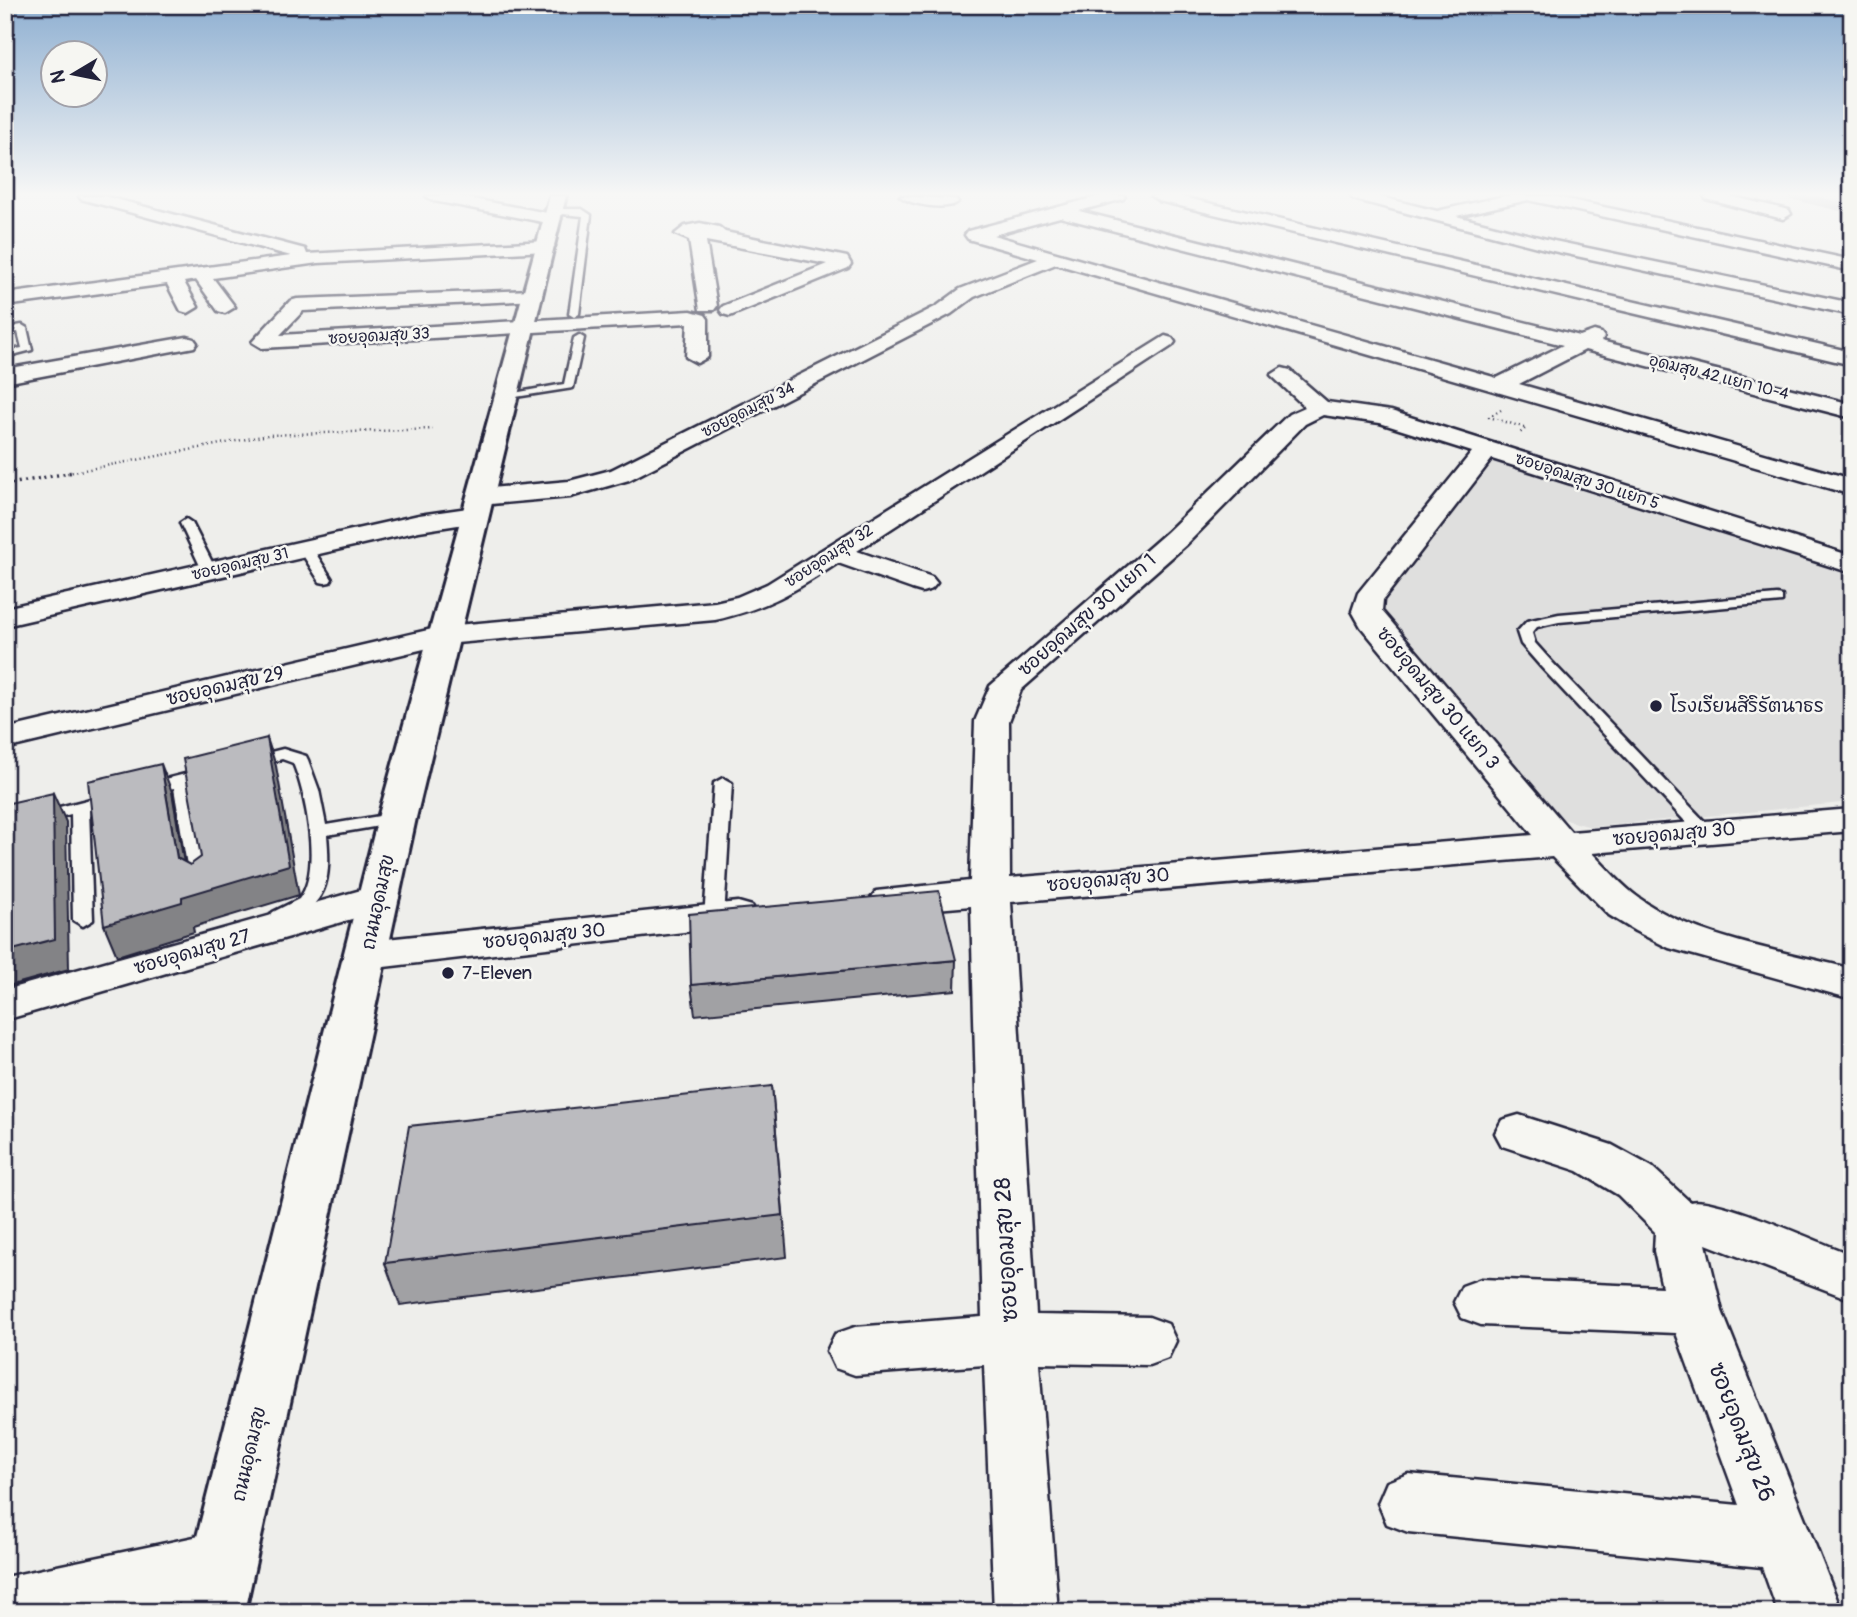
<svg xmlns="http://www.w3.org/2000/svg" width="1857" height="1617" font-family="Pangolin,'Playpen Sans Thai',sans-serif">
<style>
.built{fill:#dfdfde}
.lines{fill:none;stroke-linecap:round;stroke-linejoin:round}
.canal{fill:#a7a7af;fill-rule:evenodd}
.service-casing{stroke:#22223b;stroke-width:5}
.minor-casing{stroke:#22223b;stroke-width:5}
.secondary-casing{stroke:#22223b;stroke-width:6}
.path-far1{stroke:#22223b;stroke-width:2.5;stroke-dasharray:1 3.5;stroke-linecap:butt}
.path{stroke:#22223b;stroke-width:3.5;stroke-dasharray:2 4.5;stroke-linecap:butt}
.service{fill:#f6f6f2;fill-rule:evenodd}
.minor{fill:#f6f6f2;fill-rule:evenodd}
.secondary{fill:#f6f6f2;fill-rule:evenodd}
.wall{fill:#a1a1a4;stroke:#22223b;stroke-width:2}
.shaded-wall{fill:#838386;stroke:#22223b;stroke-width:2}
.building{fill:#bbbbbf;stroke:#22223b;stroke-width:2}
.poi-dot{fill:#22223b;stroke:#f6f6f2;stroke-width:2.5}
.labels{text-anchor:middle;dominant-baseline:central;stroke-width:5;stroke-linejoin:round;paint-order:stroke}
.far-street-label{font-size:16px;fill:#22223b;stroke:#f6f6f2}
.street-label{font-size:19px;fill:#22223b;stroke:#f6f6f2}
.poi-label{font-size:19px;fill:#22223b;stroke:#f6f6f2;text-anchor:start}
.near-street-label{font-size:23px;fill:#22223b;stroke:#f6f6f2}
</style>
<rect width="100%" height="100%" fill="#eeeeeb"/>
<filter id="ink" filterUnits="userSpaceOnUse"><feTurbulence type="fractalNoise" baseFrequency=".0143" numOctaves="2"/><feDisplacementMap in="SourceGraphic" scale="14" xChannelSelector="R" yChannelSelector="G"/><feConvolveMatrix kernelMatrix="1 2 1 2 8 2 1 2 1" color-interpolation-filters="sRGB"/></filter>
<g filter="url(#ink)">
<path class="built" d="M 1493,458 L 1852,573 L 1852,802 L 1591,827 L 1556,817 L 1377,610 L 1486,462 Z"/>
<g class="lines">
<path class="canal" d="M 1787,196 L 1814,196 L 1852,204 L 1852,214 L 1790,199 Z"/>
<defs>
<path id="service" d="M 555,209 L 582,209 L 591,215 L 579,314 L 574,317 L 569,314 L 583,216 L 552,213 Z
M 22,325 L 27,328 L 32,350 L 5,357 L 5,351 L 22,348 L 18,332 L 5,334 L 5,328 Z
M 579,335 L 584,338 L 573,388 L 503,399 L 503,395 L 564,384 L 574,338 Z
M 186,519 L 192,523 L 216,570 L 214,573 L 204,573 L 202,570 L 180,523 Z
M 306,545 L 311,546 L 332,579 L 330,582 L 325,583 L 320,582 L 299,549 Z
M 1777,595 L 1782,596 L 1782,602 L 1559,622 L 1537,627 L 1532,633 L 1535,643 L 1552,662 L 1709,826 L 1712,830 L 1703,835 L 1697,834 L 1542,668 L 1521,644 L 1517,632 L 1527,621 L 1559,614 Z
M 283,749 L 306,756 L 308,760 L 319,790 L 326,825 L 397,813 L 406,818 L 397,823 L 327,835 C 331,880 328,909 280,922 L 270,916 L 273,912 L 299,899 C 322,871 306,794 293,763 L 282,759 L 253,767 L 245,762 L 247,758 Z
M 209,768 L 217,773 L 215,777 L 190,783 L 208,883 L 199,889 L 190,883 L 174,788 L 148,794 L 139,789 L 142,785 Z
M 723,778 L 732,783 L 724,918 L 714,924 L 704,918 L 714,783 Z
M 114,793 L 120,794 L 123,798 L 120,802 L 89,810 L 93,920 L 83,926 L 73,920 L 71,814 L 5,831 L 5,821 Z"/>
<path id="minor" d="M 79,196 L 104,196 L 305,249 L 307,254 L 546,241 L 555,246 L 546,251 L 318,263 L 213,278 L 235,307 L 225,313 L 218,311 L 196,280 L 184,282 L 198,307 L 188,313 L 181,311 L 167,284 L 5,306 L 5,294 L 291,256 L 81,199 Z
M 426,196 L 457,196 L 553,214 L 561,219 L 553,224 L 434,201 Z
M 900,196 L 956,199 L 958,202 C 948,211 910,205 900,196 Z
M 1100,196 L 1125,196 L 1123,199 L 1079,211 L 1580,336 L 1594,331 L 1601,333 L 1604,337 L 1601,341 L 1852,404 L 1852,418 L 1585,350 L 1519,384 L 1852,479 L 1852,495 L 1056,264 L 974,297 L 951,314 L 629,480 L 570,497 L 480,505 L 471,503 L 467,497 L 471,491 L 480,489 L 569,481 L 611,470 L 937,306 L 960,289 L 1038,259 L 968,239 L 965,235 L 968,231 ZM 1060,217 L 1563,345 L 1497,378 L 993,235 Z
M 1151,196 L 1178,196 L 1852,352 L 1852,365 L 1159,201 Z
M 1351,196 L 1377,196 L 1437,211 L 1504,196 L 1552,196 L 1852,260 L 1852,271 L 1528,200 L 1456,216 L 1554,241 L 1852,303 L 1852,315 L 1553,251 L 1353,199 Z
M 1704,196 L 1730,196 L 1789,210 L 1791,214 L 1783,219 L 1706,199 Z
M 700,223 L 719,227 L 725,232 L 847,257 L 851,264 L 848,268 L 730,316 L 723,314 L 720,310 L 723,306 L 827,264 L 706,241 L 717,306 L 714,310 L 700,310 L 689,240 L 675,234 L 685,226 Z
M 532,290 L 542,296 L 539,300 L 303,311 L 280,335 L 691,311 L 705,315 L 708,319 L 708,357 L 697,363 L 686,357 L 688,323 L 262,348 L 252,342 L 290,301 L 297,299 Z
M 1165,336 L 1172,338 L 1175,342 L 1172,346 L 857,551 L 932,577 L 937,583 L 932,589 L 922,592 L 912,589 L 838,563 C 794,592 767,608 715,620 L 445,644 L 5,749 L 5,729 L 445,626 L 715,602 L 737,597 L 767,584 Z
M 187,337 L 194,339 L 197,343 L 194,347 L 5,383 L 5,369 Z
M 1282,368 L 1290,370 L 1327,402 L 1391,411 L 1852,556 L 1852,573 L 1492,459 L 1383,600 L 1382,611 L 1571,832 L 1852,809 L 1852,831 L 1592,853 C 1607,868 1622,886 1639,898 C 1696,939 1784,951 1852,969 L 1852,999 L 1669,948 L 1635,931 L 1609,915 L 1552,857 L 1011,902 L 1036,1315 L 1149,1317 L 1168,1324 L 1176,1341 L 1168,1358 L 1149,1365 L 1039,1363 L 1058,1612 L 994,1612 L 984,1365 L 855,1375 L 835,1368 L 827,1351 L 835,1334 L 855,1327 L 982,1317 L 971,906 L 890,913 L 876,909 L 870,900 L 876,891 L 970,881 L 975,721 L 990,686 L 1167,532 L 1289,414 L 1305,407 L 1271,375 ZM 1323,415 L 1380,423 L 1472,452 L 1358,593 L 1352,611 L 1361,627 L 1533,835 L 1010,878 L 1009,721 L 1021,690 L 1187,544 L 1305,424 Z
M 475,507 L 484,509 L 488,515 L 484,521 L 419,531 L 5,626 L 5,608 L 419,515 Z
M 379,885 L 393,889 L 399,898 L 393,907 L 5,1020 L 5,990 Z
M 738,902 L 752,906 L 758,915 L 752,924 L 367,969 L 352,965 L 346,955 L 352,945 L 367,941 Z
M 1519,1115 L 1612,1145 L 1652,1167 L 1690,1202 C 1715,1195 1822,1244 1852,1255 L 1852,1300 L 1706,1244 L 1722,1311 L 1842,1612 L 1778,1612 L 1762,1567 L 1408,1532 L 1387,1524 L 1378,1503 L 1387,1482 L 1408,1474 L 1739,1505 L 1676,1333 L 1481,1325 L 1462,1318 L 1454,1302 L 1462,1286 L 1481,1279 L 1662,1287 L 1654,1251 L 1655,1232 L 1618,1195 L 1578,1171 L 1502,1146 L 1495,1133 L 1502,1120 Z
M 223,1531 L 245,1540 L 254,1562 L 245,1584 C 167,1616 88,1612 5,1612 L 5,1577 Z"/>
<path id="secondary" d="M 550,196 L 566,196 L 416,818 L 245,1612 L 178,1612 L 378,818 Z"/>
</defs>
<use href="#service" class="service-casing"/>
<use href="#minor" class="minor-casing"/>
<use href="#secondary" class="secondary-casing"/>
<path class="path-far1" d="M 1501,410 L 1489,417 L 1526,428 L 1520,433
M 63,474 L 268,435 L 433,429"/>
<path class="path" d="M 5,485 L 73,472"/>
<use href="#service" class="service"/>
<use href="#minor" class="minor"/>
<use href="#secondary" class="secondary"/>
</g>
<path class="wall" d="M 956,960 L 955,990 L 695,1015 L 691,985 Z
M 772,1086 L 787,1257 L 400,1305 L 385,1263 Z"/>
<path class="shaded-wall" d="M 267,738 L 276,766 L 299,895 L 193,927 L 194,932 L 117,956 L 104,925 L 182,897 Z
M 161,764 L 172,792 L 188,887 L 177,858 Z
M 53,793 L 66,822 L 69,969 L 5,987 L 5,952 Z"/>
<path class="building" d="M 267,738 L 289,865 L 182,897 L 182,902 L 104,925 L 88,781 L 161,764 L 177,858 L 190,865 L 201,857 L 183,759 Z
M 53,793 L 55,939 L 5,952 L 5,804 Z
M 939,891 L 956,960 L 691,985 L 689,914 Z
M 772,1086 L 783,1215 L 385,1263 L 409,1126 Z"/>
</g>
<linearGradient id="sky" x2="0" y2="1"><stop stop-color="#8eafd1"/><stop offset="0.46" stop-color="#f7f7f6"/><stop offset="1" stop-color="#f7f7f6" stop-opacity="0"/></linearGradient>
<rect width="1857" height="422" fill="url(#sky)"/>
<g class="poi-dot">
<circle cx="1656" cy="706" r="7"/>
<circle cx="448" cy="973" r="7"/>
</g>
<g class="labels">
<g class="far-street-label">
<text transform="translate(379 336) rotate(-3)">ซอยอุดมสุข 33</text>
<text transform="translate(1719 377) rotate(14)">อุดมสุข 42 แยก 10-4</text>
<text transform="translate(748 410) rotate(-27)">ซอยอุดมสุข 34</text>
<text transform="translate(1587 481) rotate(18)">ซอยอุดมสุข 30 แยก 5</text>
<text transform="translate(829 556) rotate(-33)">ซอยอุดมสุข 32</text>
<text transform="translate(240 564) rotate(-13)">ซอยอุดมสุข 31</text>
</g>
<g class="street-label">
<text transform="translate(1087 615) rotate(-41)">ซอยอุดมสุข 30 แยก 1</text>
<text transform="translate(225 686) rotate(-13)">ซอยอุดมสุข 29</text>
<text transform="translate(1438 698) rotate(50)">ซอยอุดมสุข 30 แยก 3</text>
<text transform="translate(1674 834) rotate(-5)">ซอยอุดมสุข 30</text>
<text transform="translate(1108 880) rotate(-5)">ซอยอุดมสุข 30</text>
<text transform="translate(378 902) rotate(-78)">ถนนอุดมสุข</text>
<text transform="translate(544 936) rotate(-6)">ซอยอุดมสุข 30</text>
<text transform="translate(192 952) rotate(-16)">ซอยอุดมสุข 27</text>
<text transform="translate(249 1454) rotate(-77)">ถนนอุดมสุข</text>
</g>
<g class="poi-label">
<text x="1670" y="706">โรงเรียนสิริรัตนาธร</text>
<text x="462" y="973">7-Eleven</text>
</g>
<g class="near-street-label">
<text transform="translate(1006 1250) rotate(-93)">ซอยอุดมสุข 28</text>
<text transform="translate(1742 1432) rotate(69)">ซอยอุดมสุข 26</text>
</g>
</g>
<rect width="1857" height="1617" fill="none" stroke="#f6f6f2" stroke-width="28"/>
<rect x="14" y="14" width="1829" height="1589" fill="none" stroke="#22223b" stroke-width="2.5" filter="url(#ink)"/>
<g transform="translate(74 74) rotate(260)"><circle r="33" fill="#f6f6f2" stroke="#a1a1a9" stroke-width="2"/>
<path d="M0-5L12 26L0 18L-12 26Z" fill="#22223b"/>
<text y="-10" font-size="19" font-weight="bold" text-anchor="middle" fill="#22223b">N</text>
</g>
</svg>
